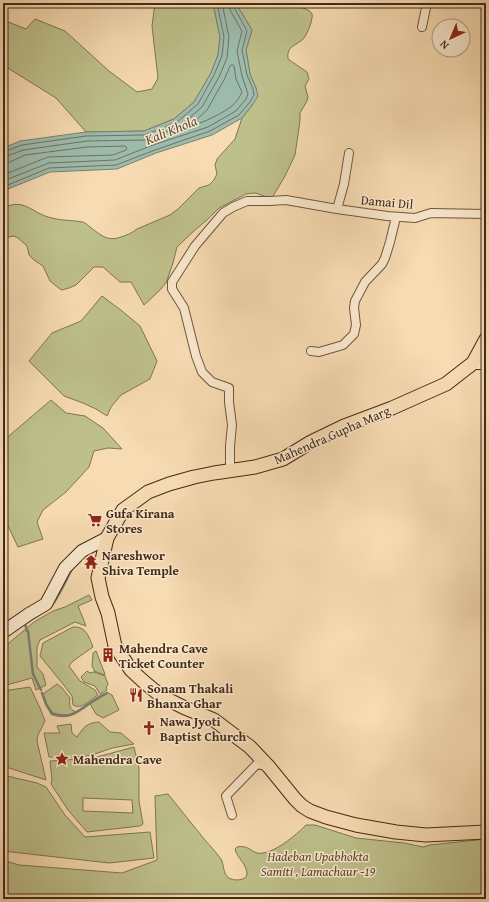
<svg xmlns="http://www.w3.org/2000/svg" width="489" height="902" font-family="'Gentium Book Plus',serif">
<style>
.green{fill:#bec08b;stroke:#807552;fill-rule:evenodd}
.water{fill:#9dbbac;stroke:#798171}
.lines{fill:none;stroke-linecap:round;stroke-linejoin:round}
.shore{stroke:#707262;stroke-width:1}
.stream{stroke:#798171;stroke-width:2.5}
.minor-casing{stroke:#70563f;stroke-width:10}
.secondary-casing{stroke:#432a19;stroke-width:14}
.primary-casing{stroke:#432a19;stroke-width:15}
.minor{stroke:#fae8cd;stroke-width:8}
.secondary{stroke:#fae8cd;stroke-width:12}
.primary{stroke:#f7dbb2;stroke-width:13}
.labels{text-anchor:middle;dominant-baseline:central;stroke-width:3;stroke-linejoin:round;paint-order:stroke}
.street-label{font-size:13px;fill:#432a19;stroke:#fae8cd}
.poi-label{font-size:13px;font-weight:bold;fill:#432a19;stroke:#fae8cd;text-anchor:start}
.park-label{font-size:13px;font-style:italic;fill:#5c4830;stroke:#fae8cd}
.water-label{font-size:14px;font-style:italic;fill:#5a4e3e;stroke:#fae8cd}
</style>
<rect width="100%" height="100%" fill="#f7dbb2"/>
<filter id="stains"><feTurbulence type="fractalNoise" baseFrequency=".005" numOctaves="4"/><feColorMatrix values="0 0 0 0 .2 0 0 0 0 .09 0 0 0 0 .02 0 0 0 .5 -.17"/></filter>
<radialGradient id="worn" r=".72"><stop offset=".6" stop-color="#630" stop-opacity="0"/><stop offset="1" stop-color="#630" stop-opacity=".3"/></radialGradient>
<path class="green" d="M 155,3 L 213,3 L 220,37 L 218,55 L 211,73 L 194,102 L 174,119 L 144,131 L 86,132 L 56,98 L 3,65 L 3,20 L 26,29 L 35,19 L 65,31 L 109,71 L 137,92 L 152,89 L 158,78 L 152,26 Z
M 239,3 L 290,3 C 295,8 309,7 312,14 C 313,16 311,21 311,23 C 309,28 307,34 304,38 C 297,46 286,45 288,59 L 307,72 L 309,79 L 305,86 L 308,97 L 307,101 L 300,113 L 300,121 L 295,155 L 285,176 L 272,198 L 267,197 L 255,193 L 246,194 L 219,208 L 207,220 L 195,230 L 177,247 L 173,263 L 166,283 L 159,291 L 144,305 L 131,282 L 120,282 L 103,267 L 94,267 L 76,285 L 69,288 L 62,290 L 60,289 L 50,281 L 43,266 L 34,260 L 29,255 L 27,246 L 18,238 L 14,236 L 3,238 L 3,208 C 25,197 32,214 52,218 C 62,221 73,220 83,222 C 85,223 88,225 90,227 C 101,235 107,242 121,237 C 127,235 132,233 137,229 L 170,215 L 178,209 L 199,188 L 209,185 L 214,180 L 217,174 L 215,165 L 217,159 L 235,139 L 242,118 L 253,104 L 256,88 L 250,74 L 246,50 L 252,30 L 238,7 Z
M 102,296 L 122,311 L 140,326 L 157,361 L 150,379 L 121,395 L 111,407 L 107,416 L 96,409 L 83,403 L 64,396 L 29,361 L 52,333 L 81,321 Z
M 51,400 L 66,413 L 85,416 L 103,428 L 122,449 L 108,448 L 94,451 L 89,467 L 66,492 L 43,510 L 37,522 L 43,539 L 18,547 L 3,515 L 3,441 Z
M 89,595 L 92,600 L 78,606 L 86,626 L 75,622 L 40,640 L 37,647 L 37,667 L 43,674 L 46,685 L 36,690 L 32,678 L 3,686 L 3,648 L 34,622 L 53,611 L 65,607 Z
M 73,627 C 86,626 89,637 93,647 L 73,661 L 69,666 L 80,681 L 95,690 L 98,695 C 90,700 82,710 73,705 L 72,696 L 63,684 L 58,678 L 40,656 L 43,643 Z
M 96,651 L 105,674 L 105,675 L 94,671 L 94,669 L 92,667 L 93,653 Z
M 87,671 L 90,673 L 94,672 L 105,676 L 108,684 L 106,688 L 107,690 L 100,694 L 95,686 L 84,682 L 81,677 Z
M 57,684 L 62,688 L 70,698 C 69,705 69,710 77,712 C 68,716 62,715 53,713 L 47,705 L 43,694 Z
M 30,687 L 40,708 L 45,721 L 38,735 L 37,741 L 46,780 L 3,766 L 3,691 Z
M 108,693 L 112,695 L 119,710 L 103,718 L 96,714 L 90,704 Z
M 99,722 L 110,732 L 121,733 L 134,744 L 112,748 L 92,755 L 79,757 L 49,757 L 44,733 L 60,733 L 57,726 L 71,724 L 72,733 L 77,737 C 84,727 86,723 99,722 Z
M 134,747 L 139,768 L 139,801 L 143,824 L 140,826 L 87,832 L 68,810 L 51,784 L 52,780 L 50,761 L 93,758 ZM 83,798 L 132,800 L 133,813 L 83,811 Z
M 3,775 L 37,783 L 46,787 L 65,815 L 85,837 L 150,832 L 154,858 L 109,863 L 3,851 Z
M 168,794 C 180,809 192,824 205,840 C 210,846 216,852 221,859 C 224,864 223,875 229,878 C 233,881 247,881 247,874 C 247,864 237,858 235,849 L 237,847 C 247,845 249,850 257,853 C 272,856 296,835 306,825 L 315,825 L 356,838 L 404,843 L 423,847 L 430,845 L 486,839 L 486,899 L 3,899 L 3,860 L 19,865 L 122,873 L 157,860 L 155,796 Z"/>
<path class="water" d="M 213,3 L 239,3 L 238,7 L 252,30 L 246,50 L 250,74 L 256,88 L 258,96 L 253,104 L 242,118 L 212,135 L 156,153 L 117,169 L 50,172 L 3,191 L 3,148 L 20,141 L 86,132 L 144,131 L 174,119 L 194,102 L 211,73 L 218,55 L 220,37 Z"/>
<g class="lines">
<path class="shore" d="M 231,65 L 233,65 L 234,66 L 236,79 L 242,92 C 240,97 236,102 233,105 C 227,111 203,123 196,124 L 195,121 L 207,110 L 224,80 Z
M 3,152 L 6,151 L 22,145 L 86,136 L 145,135 L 177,122 L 198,104 L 214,75 L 222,56 L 224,37 L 217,3
M 3,157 L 7,156 L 23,150 L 87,141 L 145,140 L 180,126 L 202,107 L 219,77 L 227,58 L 229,37 L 222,3
M 3,163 L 10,162 L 25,155 L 87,147 L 125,146 L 127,148 L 126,150 L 113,155 L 48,157 L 3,175
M 3,181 L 49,163 L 115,160 L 153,145 L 208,127 L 236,111 L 246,99 L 248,94 L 242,76 L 237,51 L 242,31 L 230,10 L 230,3
M 3,187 L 49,168 L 116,165 L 155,150 L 210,131 L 239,115 L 250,102 L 254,95 L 253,89 L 247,75 L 242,50 L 247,31 L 235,9 L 235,3"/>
<path class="stream" d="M 52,605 C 61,593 66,580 73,567
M 26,623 L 40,614
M 25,624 L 27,631 L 28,631 L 33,674 L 41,690
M 42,693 L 46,704 L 52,714 C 71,720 78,711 93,701 C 97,698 102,695 107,693"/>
<defs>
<path id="minor" d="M 422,27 L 427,3
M 337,209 L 344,184 L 349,153
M 311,351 L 319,352 L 343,345 L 354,334 L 356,325 L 354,308 L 355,301 L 365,282 L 382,264 L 385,258 L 390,242 L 396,217
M 230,470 L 230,446 L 232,425 L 229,402 L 229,388 L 212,382 L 202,372 L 196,356 L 184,308 L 172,289 L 172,282 L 195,246 L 223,213 L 233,207 L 247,201 L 270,201 L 286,200 L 337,209 L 387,216 L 415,218 L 431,213 L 486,214
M 232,815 L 226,796 L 257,764 L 267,766"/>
<path id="secondary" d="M 473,363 L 486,363
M 3,632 L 29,614 L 46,604 L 65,568 L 82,551 L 107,538"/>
<path id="primary" d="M 486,339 L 473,363 L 446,384 L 392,408 L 344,426 L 311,442 L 283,459 L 255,467 L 214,473 L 194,477 L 169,484 L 148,492 L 123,510 L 107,538 L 98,578 L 102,597 L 108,613 L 115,646 L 131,670 L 143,681 L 161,696 L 183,707 L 214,720 L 250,747 L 269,767 L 295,799 L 302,806 L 310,811 L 326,817 L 356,825 L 396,832 L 426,835 L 486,832"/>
</defs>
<use href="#minor" class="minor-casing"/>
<use href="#secondary" class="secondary-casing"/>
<use href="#primary" class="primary-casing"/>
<use href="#minor" class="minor"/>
<use href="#secondary" class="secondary"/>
<use href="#primary" class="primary"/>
</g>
<defs>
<symbol id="supermarket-bare" viewBox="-9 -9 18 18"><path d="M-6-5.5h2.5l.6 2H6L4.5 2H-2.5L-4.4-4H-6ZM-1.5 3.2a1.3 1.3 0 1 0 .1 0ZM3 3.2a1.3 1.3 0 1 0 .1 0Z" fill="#8f2418" stroke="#fae8cd" stroke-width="2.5" paint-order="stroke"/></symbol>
<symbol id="temple-bare" viewBox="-9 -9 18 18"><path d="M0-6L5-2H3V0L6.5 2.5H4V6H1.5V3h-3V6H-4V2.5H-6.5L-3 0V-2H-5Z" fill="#8f2418" stroke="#fae8cd" stroke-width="2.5" paint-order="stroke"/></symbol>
<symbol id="building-bare" viewBox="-9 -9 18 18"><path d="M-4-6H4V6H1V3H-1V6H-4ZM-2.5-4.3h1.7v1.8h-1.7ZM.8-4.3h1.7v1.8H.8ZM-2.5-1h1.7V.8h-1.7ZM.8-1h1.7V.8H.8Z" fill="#8f2418" stroke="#fae8cd" stroke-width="2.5" paint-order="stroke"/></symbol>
<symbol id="restaurant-bare" viewBox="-9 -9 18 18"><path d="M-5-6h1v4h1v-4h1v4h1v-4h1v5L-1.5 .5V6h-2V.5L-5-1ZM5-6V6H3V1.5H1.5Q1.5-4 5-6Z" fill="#8f2418" stroke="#fae8cd" stroke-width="2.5" paint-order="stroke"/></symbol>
<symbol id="church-bare" viewBox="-9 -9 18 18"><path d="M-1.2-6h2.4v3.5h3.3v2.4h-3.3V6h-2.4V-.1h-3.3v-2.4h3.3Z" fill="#8f2418" stroke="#fae8cd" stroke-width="2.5" paint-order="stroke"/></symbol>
<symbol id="sight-bare" viewBox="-9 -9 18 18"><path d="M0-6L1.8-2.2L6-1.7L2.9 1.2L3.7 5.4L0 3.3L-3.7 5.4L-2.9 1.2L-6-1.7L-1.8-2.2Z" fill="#8f2418" stroke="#fae8cd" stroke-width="2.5" paint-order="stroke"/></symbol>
</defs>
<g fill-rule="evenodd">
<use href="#supermarket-bare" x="85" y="510" width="20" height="20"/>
<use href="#temple-bare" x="81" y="552" width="20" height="20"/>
<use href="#building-bare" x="98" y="645" width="20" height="20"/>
<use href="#restaurant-bare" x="126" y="685" width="20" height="20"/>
<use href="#church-bare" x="139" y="718" width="20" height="20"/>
<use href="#sight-bare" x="52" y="749" width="20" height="20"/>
</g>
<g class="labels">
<g class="street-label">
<text transform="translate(387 202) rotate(5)">Damai Dil</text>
<text transform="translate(332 435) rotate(-24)">Mahendra Gupha Marg</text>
</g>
<g class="poi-label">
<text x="106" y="513">Gufa Kirana<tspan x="106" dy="15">Stores</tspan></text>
<text x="102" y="555">Nareshwor<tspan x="102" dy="15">Shiva Temple</tspan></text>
<text x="119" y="648">Mahendra Cave<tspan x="119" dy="15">Ticket Counter</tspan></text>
<text x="147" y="688">Sonam Thakali<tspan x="147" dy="15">Bhanxa Ghar</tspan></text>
<text x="160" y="721">Nawa Jyoti<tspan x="160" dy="15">Baptist Church</tspan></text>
<text x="73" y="759">Mahendra Cave</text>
</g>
<g class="park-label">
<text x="318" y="856">Hadeban Upabhokta<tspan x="318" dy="15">Samiti , Lamachaur -19</tspan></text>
</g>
<g class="water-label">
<text transform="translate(171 130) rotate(-22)">Kali Khola</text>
</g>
</g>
<rect width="489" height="902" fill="none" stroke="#f7dbb2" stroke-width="16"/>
<rect x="4" y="4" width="481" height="894" fill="none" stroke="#432a19" stroke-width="2"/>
<rect x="8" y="8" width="473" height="886" fill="none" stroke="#432a19"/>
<g transform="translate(451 38) rotate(224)"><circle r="19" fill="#fae8cd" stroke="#b19c85"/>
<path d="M0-3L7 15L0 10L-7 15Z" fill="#8f2418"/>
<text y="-6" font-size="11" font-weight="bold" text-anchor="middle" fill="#432a19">N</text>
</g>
<rect width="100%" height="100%" filter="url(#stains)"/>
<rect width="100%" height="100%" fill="url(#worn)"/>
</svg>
